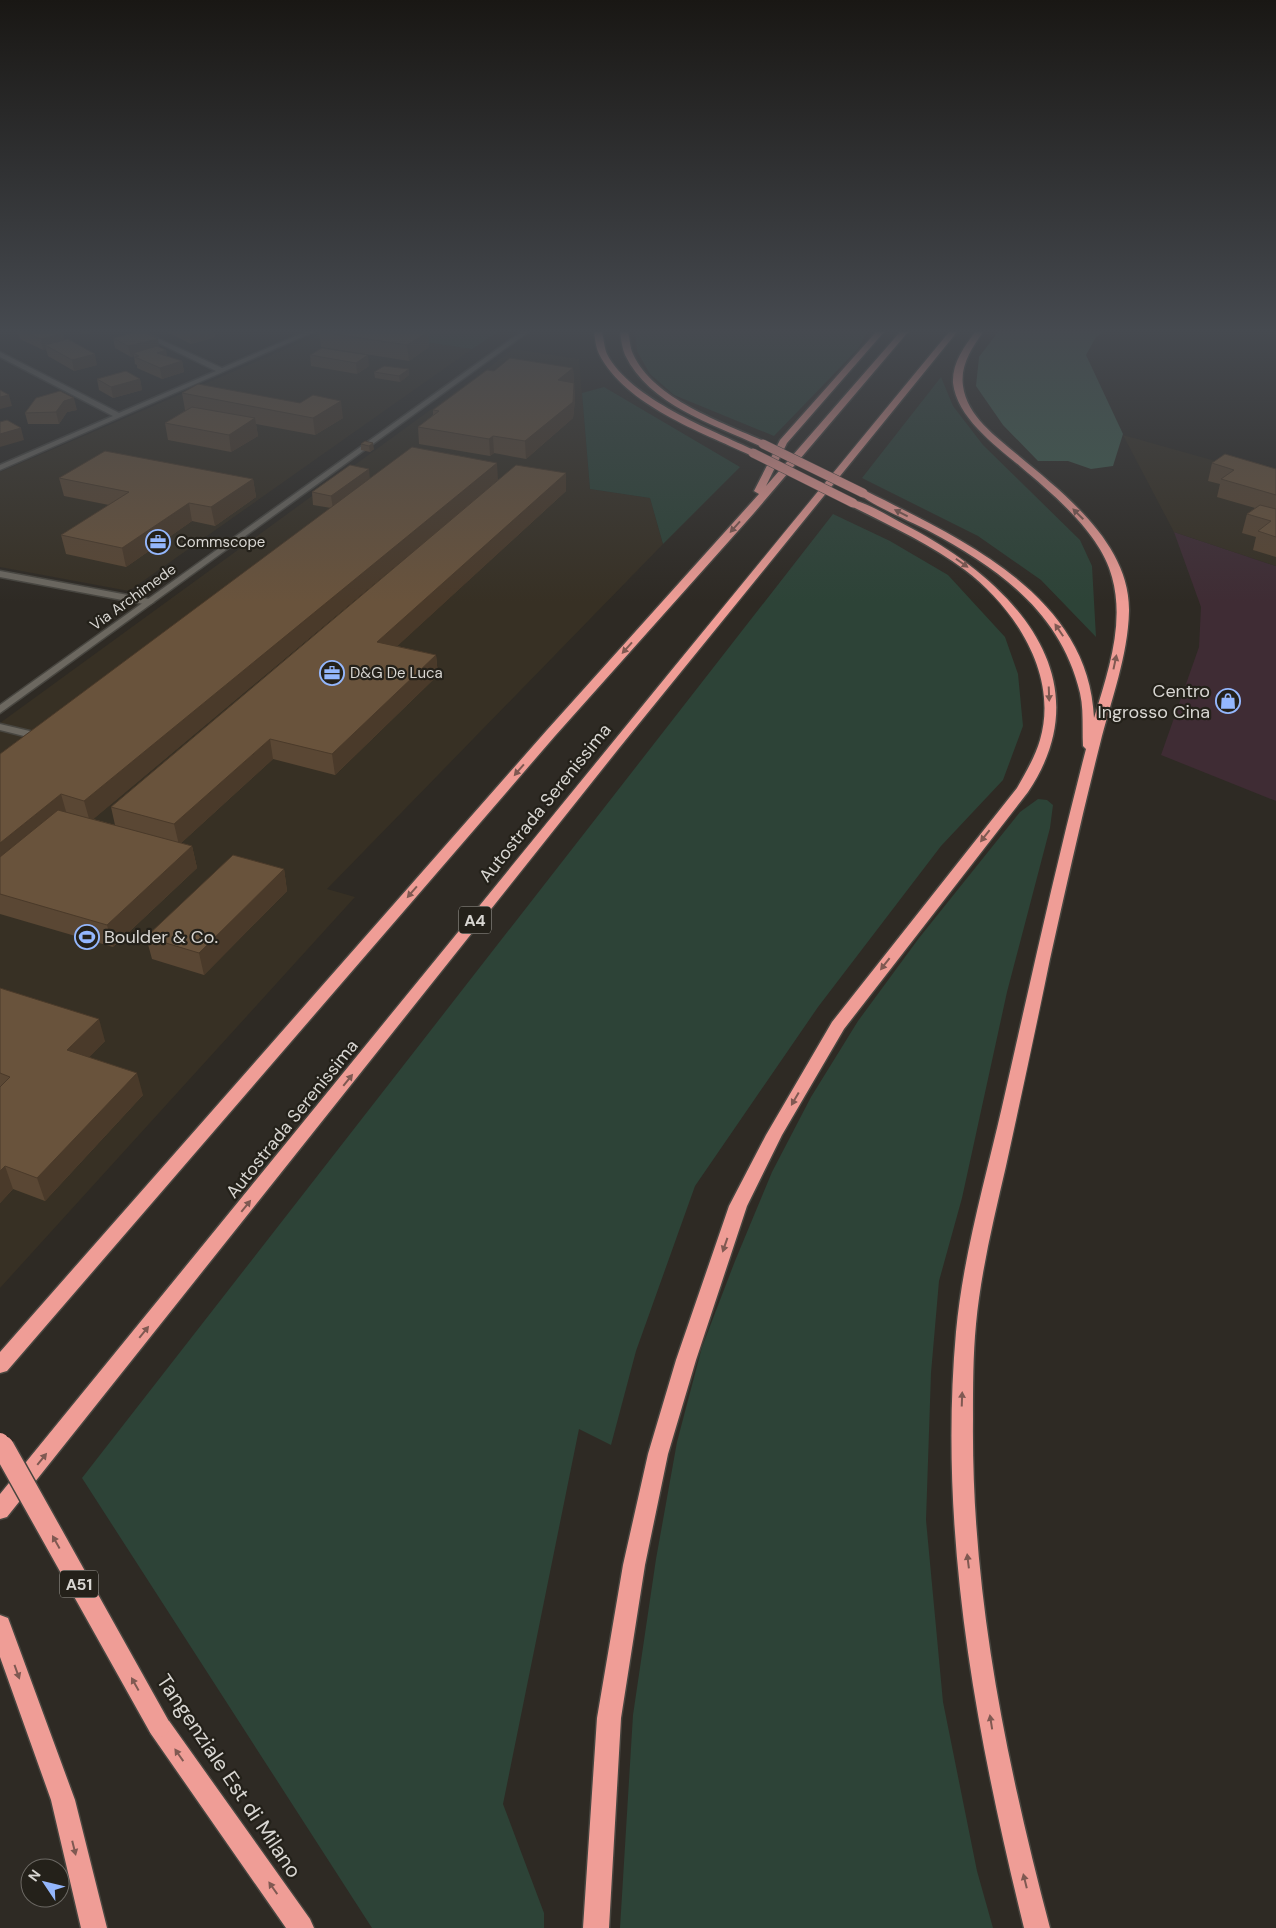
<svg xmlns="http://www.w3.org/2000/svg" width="1276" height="1928" font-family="'DM Sans',sans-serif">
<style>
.commercial{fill:#3f2c34}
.built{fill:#373024}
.green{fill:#2d4337}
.forest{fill:#405f4f}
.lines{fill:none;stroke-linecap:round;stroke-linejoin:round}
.service-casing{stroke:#484640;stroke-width:3}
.minor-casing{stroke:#484640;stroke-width:3}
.tertiary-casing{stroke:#484640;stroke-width:3}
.motorway-casing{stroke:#484640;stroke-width:3}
.service{fill:#6c6860;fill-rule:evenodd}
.minor{fill:#6c6860;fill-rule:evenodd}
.tertiary{fill:#6c6860;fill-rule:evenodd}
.motorway{fill:#ef9d96;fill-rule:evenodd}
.motorway-bridge-far2-casing{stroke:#484640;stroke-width:10;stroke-linecap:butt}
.motorway-bridge-far1-casing{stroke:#484640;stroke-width:21;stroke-linecap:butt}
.motorway-bridge-casing{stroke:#484640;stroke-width:25;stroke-linecap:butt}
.motorway-bridge-far2{stroke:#ef9d96;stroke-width:9}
.motorway-bridge-far1{stroke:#ef9d96;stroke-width:18}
.motorway-bridge{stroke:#ef9d96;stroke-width:22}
.wall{fill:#5a4734;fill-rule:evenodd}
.shaded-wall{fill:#4a3a2a}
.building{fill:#69533c;stroke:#4a3a2a}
.oneway{fill:#7f5952}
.labels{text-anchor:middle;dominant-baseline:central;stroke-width:4.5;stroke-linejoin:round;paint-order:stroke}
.far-poi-label{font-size:15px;fill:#d8d6d2;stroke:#24211a;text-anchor:start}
.far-street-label{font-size:15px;fill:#d8d6d2;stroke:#24211a}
.shield{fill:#24211a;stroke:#a2a09b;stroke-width:1}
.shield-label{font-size:16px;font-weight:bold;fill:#d8d6d2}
.poi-label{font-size:18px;fill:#d8d6d2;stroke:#24211a;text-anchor:end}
.street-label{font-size:18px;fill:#d8d6d2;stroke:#24211a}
.near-street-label{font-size:21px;fill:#d8d6d2;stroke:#24211a}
</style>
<rect width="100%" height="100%" fill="#2e2a24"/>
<path class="commercial" d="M 1174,532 L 1276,566 L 1276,801 L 1161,755 L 1199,647 L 1201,607 Z"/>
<path class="built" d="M 325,332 L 359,332 L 472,349 L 129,591 L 0,567 L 0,472 Z
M 514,349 L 579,359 L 590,489 L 650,498 L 663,544 L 327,889 L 355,897 L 0,1288 L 0,723 Z
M 1123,435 L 1276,478 L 1276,566 L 1174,532 Z"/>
<path class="green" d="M 359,332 L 498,332 L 472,349 Z
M 635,332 L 867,332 L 858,349 L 774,436 L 674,395 L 650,374 L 637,351 Z
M 941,377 L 953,406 L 983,445 L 1080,540 L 1092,566 L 1096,637 L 1041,580 L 978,536 L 862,478 Z
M 604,387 L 740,467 L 663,544 L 650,498 L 590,489 L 582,393 Z
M 833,514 L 890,541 L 948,575 L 1005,637 L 1018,674 L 1023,726 L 1003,780 L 941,846 L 818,1007 L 695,1186 L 636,1351 L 611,1445 L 579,1429 L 503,1804 L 544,1913 L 544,1928 L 372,1928 L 82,1478 Z
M 1038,799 L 1047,800 L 1053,805 L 1050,828 L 1007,992 L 962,1198 L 939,1281 L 931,1373 L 926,1520 L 943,1702 L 977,1871 L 993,1928 L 620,1928 L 633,1715 L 656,1559 L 677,1442 L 702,1347 L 735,1261 L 772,1172 L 811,1097 L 858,1021 L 919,938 L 1020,812 Z"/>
<path class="forest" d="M 998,332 L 1103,332 L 1096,337 L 1086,355 L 1123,434 L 1113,466 L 1091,469 L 1068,461 L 1038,461 L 1003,425 L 976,386 L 979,357 Z"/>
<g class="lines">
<defs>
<path id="service" d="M 0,724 L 38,733 L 43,731 L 48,734 L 40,740 L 0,730 Z"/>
<path id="minor" d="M 136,332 L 144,332 L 222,368 L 305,332 L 313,332 L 0,470 L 0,465 L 113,416 L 0,357 L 0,352 L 119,413 L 216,371 Z
M 0,571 L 149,599 L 154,602 L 149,605 L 0,577 Z"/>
<path id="tertiary" d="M 521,332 L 528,332 L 0,713 L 0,705 Z"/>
<path id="motorway" d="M 594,332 L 602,332 C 604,339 604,347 607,354 C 630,399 712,430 756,451 L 756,455 L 750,455 C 701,432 625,405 599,354 C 596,348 595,339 594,332 Z
M 620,332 L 628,332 C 630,339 630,348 633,354 C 654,400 724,423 766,442 L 766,446 L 760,446 C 713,424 649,405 625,355 C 622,348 621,339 620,332 Z
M 876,332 L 884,332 L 787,443 L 766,486 L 900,332 L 908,332 L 754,513 L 555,736 L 7,1371 L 0,1373 L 0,1352 L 547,730 L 759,494 L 754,491 L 780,440 Z
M 949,332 L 957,332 L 620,747 L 7,1517 L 0,1519 L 0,1494 C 316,1107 631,718 949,332 Z
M 975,332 L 983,332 C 972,348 960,365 963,386 C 967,417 998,438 1020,457 C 1066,495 1130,545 1129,611 C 1128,656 1111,700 1100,744 C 1082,815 1066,887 1050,959 C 1036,1028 1021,1097 1006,1166 C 994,1218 981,1271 976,1324 C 973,1355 973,1387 973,1418 C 971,1592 1006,1761 1050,1928 L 1024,1928 C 976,1733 938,1533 956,1332 C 963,1256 985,1181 1002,1107 C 1029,988 1055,868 1086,749 L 1083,746 C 1082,729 1084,710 1080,693 C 1061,612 998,568 929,531 C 912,522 869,504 858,493 L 863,490 L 866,491 C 961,539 1089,595 1094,718 C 1108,672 1125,624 1112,577 C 1101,534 1053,494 1021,467 C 996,446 957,418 953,383 C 952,363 964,347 975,332 Z
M 853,500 C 873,505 893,519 911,528 C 1011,581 1105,677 1028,792 L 844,1029 L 782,1135 L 747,1206 L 696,1360 L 668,1454 L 645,1565 L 621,1718 L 609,1928 L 583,1928 L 597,1718 L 623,1565 L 648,1454 L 676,1360 L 729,1206 L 766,1135 L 832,1022 L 1017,788 C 1026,772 1035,757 1040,740 C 1059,675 1015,608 965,570 C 930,544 889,525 849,505 L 849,501 Z
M 0,1615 L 8,1618 L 11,1626 L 75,1800 L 107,1928 L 81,1928 L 51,1800 L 0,1657 Z
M 159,1714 L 167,1718 L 310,1919 L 314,1928 L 286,1928 L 151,1734 L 147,1726 L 151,1718 Z"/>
</defs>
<use href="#service" class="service-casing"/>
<use href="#minor" class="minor-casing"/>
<use href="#tertiary" class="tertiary-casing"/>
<use href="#motorway" class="motorway-casing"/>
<use href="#service" class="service"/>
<use href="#minor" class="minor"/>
<use href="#tertiary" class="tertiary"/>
<use href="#motorway" class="motorway"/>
<defs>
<path id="motorway-bridge-far2" d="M 763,444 L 863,493
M 753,453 L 853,503"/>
<path id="motorway-bridge-far1" d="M 0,1442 L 3,1448"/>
<path id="motorway-bridge" d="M 3,1447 L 159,1726"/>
</defs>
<use href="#motorway-bridge-far2" class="motorway-bridge-far2-casing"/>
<use href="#motorway-bridge-far1" class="motorway-bridge-far1-casing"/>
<use href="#motorway-bridge" class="motorway-bridge-casing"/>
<use href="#motorway-bridge-far2" class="motorway-bridge-far2"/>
<use href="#motorway-bridge-far1" class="motorway-bridge-far1"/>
<use href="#motorway-bridge" class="motorway-bridge"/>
</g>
<path class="wall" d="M 18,332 L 60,332 L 64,340 L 97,365 L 74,371 L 48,356 L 46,349 L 43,350 L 20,339 Z
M 167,332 L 214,332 L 215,337 L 191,344 Z
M 319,332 L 428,332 L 429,347 L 409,361 L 321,347 Z
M 113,338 L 159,347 L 167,356 L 182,361 L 184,372 L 162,379 L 137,368 L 137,365 L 135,364 L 134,356 L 131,357 L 115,348 Z
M 322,348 L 369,366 L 357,374 L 311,366 L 310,355 Z
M 573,368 L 575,400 L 573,418 L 526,459 L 494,453 L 490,456 L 419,444 L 418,427 L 433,415 L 433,410 L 494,371 Z
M 409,369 L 409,375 L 400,382 L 375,378 L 374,372 Z
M 97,379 L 140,379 L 142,390 L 113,398 L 99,390 Z
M 182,393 L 343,418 L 315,435 L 256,424 L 258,436 L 231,452 L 168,440 L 165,423 L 186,410 L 185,410 Z
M 77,410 L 67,412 L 59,424 L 28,424 L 25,413 Z
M 365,441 L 374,449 L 370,452 L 361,450 L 361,444 Z
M 1212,463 L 1276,469 L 1276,557 L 1253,550 L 1256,537 L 1242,533 L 1247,514 L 1255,508 L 1217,497 L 1220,484 L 1208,481 Z
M 566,473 L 566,491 L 397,646 L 436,655 L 438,675 L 335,775 L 273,759 L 181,843 L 192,846 L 197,868 L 113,947 L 0,914 L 0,754 L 331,508 L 313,505 L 312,492 L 370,479 L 498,480 ZM 473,501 L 111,807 L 115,825 L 93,819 Z
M 59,478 L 253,479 L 256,497 L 215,526 L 192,521 L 126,567 L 66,554 L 61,535 L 109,505 L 64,496 Z
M 284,869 L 287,891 L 204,975 L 152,959 L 146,937 Z
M 0,988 L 105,1041 L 89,1057 L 143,1095 L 45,1201 L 13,1189 L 0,1203 Z"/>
<path class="shaded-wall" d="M 81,332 L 92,332 L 82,334 Z
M 194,332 L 214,332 L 215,337 L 191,344 L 190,333 Z
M 428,332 L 429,347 L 409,361 L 407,345 Z
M 63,333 L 65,344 L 45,345 L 46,349 L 43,350 L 41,339 Z
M 158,339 L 160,349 L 133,353 L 134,356 L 131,357 L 128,346 Z
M 166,350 L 168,361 L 157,353 Z
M 95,354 L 97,365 L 74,371 L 72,360 Z
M 368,355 L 369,366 L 357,374 L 356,363 Z
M 182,361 L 184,372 L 162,379 L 160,368 Z
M 573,368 L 574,385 L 558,380 Z
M 409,369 L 409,375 L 400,382 L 399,376 Z
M 140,379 L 142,390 L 113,398 L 111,387 Z
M 574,383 L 575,400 L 573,418 L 526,459 L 525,441 Z
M 9,395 L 12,406 L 0,409 L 0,397 Z
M 74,398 L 77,410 L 67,412 L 59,424 L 56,412 L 64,401 Z
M 341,401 L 343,418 L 315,435 L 313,418 Z
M 255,418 L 258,436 L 231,452 L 229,435 Z
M 21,428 L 24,440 L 0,447 L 0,434 Z
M 493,436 L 494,453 L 490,456 L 489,439 Z
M 373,443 L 374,449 L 370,452 L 369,446 Z
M 497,463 L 498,480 L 90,822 L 84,801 Z
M 369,469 L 370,481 L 333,509 L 331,496 Z
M 566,473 L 566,491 L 380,662 L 377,642 Z
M 253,479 L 256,497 L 215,526 L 211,507 Z
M 189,503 L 192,521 L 126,567 L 122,548 Z
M 436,655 L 438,675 L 335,775 L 332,754 Z
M 270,739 L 273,759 L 179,845 L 174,824 Z
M 61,794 L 67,815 L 0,870 L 0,843 Z
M 192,846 L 197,868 L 113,947 L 107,925 Z
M 284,869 L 287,891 L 204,975 L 199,953 Z
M 99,1019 L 105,1041 L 74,1073 L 67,1050 Z
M 137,1073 L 143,1095 L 45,1201 L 37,1178 Z
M 5,1166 L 13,1189 L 0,1203 L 0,1171 Z"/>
<path class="building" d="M 24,332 L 60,332 L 63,333 L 41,339 Z
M 136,332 L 144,332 L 158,339 L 128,346 L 113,338 Z
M 321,332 L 428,332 L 407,345 Z
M 68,339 L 95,354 L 72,360 L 45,345 Z
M 157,346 L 166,350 L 157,353 L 182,361 L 160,368 L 135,357 L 139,356 L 133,353 Z
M 322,348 L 368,355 L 356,363 L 310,355 Z
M 510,358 L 573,368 L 558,380 L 574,383 L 573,402 L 525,441 L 493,436 L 489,439 L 418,427 L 439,411 L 433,410 L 487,370 L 494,371 Z
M 384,366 L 409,369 L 399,376 L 374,372 Z
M 126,371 L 140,379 L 111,387 L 97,379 Z
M 198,384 L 300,403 L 313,395 L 341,401 L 313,418 L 182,393 Z
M 0,390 L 9,395 L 0,397 Z
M 60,391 L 74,398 L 64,401 L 56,412 L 25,413 L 36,398 Z
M 192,407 L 255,418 L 229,435 L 165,423 Z
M 7,420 L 21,428 L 0,434 L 0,422 Z
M 365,441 L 373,443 L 369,446 L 361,444 Z
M 412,447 L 497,463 L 84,801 L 61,794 L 0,843 L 0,754 Z
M 105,451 L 253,479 L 211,507 L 189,503 L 122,548 L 61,535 L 129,492 L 59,478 Z
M 1225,454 L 1276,469 L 1276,495 L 1221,479 L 1234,470 L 1212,463 Z
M 350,465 L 369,469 L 331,496 L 312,492 Z
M 516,465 L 566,473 L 377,642 L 436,655 L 332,754 L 270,739 L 174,824 L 111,807 Z
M 1260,505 L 1276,509 L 1276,537 L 1258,531 L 1271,521 L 1247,514 Z
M 58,810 L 192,846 L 107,925 L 0,894 L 0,857 Z
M 233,855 L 284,869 L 199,953 L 146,937 Z
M 0,988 L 99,1019 L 67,1050 L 137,1073 L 37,1178 L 5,1166 L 0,1171 L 0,1087 L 10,1077 L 0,1073 Z"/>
<defs><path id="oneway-solid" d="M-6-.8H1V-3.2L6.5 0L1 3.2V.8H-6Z" transform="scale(1.25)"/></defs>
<g class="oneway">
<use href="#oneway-solid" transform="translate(901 513) rotate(-153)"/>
<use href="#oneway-solid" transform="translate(1078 514) rotate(-135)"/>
<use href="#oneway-solid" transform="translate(735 527) rotate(132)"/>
<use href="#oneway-solid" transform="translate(962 563) rotate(35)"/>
<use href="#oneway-solid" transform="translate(1059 630) rotate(-124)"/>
<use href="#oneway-solid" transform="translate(627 648) rotate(132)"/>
<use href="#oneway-solid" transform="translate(1115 662) rotate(-78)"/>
<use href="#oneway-solid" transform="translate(1049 694) rotate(88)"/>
<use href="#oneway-solid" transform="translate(519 770) rotate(131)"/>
<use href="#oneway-solid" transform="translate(985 836) rotate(128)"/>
<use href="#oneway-solid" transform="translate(412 892) rotate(131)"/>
<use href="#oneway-solid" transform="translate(885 964) rotate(128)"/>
<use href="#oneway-solid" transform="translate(348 1080) rotate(-51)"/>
<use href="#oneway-solid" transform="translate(795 1099) rotate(120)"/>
<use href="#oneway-solid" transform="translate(246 1206) rotate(-51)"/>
<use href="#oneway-solid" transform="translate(725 1245) rotate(109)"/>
<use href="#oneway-solid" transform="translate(144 1332) rotate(-51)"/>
<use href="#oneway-solid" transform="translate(962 1399) rotate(-88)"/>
<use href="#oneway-solid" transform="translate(42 1459) rotate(-51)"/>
<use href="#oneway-solid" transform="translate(56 1542) rotate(-119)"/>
<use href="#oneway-solid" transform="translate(968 1561) rotate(-97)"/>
<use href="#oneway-solid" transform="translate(17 1672) rotate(70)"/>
<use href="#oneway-solid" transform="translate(135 1684) rotate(-119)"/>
<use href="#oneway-solid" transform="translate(991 1722) rotate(-99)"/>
<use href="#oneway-solid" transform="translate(179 1755) rotate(-125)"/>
<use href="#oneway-solid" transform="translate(74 1848) rotate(76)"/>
<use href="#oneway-solid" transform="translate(1025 1881) rotate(-104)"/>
<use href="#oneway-solid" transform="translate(273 1888) rotate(-125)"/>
</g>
<linearGradient id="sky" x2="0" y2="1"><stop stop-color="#191714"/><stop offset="0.55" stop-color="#464a50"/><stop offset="1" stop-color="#464a50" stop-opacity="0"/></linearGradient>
<rect width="1276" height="602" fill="url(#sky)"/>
<defs>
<symbol id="office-ring" viewBox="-11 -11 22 22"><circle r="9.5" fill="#24211a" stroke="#94b7fd" stroke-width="1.5"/><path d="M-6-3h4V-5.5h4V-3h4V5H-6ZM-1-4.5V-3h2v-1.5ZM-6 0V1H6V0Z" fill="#94b7fd"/></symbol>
<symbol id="shop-ring" viewBox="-11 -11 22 22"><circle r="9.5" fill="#24211a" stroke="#94b7fd" stroke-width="1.5"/><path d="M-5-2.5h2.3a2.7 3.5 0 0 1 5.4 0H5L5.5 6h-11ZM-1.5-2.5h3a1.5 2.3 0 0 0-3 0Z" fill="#94b7fd"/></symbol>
<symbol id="stadium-ring" viewBox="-11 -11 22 22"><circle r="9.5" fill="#24211a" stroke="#94b7fd" stroke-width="1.5"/><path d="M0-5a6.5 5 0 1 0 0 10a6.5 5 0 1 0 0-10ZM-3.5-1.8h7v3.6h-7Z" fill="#94b7fd"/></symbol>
</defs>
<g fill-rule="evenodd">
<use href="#office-ring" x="144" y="528" width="28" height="28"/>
<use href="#office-ring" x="318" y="659" width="28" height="28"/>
<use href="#shop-ring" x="1214" y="687" width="28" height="28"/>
<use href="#stadium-ring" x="73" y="923" width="28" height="28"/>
</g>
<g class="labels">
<g class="far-poi-label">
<text x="176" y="542">Commscope</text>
<text x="350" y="673">D&amp;G De Luca</text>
</g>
<g class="far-street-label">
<text transform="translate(133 597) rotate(-36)">Via Archimede</text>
</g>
<g class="shield">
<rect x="459" y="906.5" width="32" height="27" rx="4"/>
<rect x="60" y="1570.5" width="38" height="27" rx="4"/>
</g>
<g class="shield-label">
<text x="475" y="920">A4</text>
<text x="79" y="1584">A51</text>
</g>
<g class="poi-label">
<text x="1210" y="691">Centro<tspan x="1210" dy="21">Ingrosso Cina</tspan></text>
<text x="104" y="937" text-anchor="start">Boulder &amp; Co.</text>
</g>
<g class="street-label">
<text transform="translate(545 803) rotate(-51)">Autostrada Serenissima</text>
<text transform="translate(292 1119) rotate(-51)">Autostrada Serenissima</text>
</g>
<g class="near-street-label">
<text transform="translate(229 1776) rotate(56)">Tangenziale Est di Milano</text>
</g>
</g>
<g transform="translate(45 1883) rotate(305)"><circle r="24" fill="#24211a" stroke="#6c6964"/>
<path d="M0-4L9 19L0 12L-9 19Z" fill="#94b7fd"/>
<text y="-8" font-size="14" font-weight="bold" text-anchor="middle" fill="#d8d6d2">N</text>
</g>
</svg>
